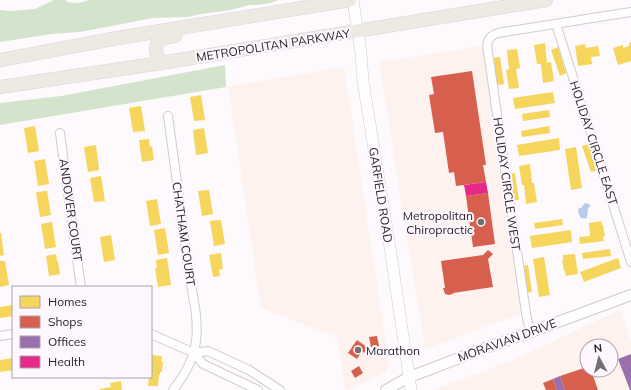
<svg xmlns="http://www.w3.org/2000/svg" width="631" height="390" font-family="Mulish,sans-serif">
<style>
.commercial{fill:#fdf2ed;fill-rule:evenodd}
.forest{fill:#d3e4cd}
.water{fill:#b8cceb}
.homes{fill:#f6d55c}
.shops{fill:#d6604d}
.offices{fill:#9970ab}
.health{fill:#e7298a}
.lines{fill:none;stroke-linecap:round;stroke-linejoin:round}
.minor-casing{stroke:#cfcbd0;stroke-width:10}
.tertiary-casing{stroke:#cfcbd0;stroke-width:12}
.secondary-casing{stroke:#cfcbd0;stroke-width:12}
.primary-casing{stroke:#d8d5d8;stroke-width:14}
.minor{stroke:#fffeff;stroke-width:8}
.tertiary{stroke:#fffeff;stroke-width:10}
.secondary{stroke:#fffeff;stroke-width:11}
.primary{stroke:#ede9e3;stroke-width:13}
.poi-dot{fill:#746f74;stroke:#fef7ff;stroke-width:1.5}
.labels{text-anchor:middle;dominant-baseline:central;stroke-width:4;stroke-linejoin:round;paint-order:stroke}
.street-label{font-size:12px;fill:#2a242b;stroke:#fef7ff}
.poi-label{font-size:12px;fill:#2a242b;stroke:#fef7ff;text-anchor:end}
</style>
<rect width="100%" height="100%" fill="#fdf9fd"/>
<path class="commercial" d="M 483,46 L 520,314 L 425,349 L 379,62 Z
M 344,67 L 389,364 L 385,372 L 348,390 L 345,390 L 338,337 L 261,308 L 229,91 L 226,87 Z
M 620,310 L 631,341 L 631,390 L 433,390 L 513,360 ZM 587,346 L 611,346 L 611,370 L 587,370 Z"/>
<path class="forest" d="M 54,0 L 66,0 L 67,2 C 75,4 81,3 89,0 L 279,0 L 270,3 L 258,5 L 249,5 L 231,10 L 201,14 L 188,17 L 153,18 L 80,32 L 51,34 L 0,42 L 0,10 L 11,11 L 35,9 Z
M 225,65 L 226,87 L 0,125 L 0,103 L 61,96 Z"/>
<path class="water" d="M 585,203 L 589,204 L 590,206 L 588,209 L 587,218 C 580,220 579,216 578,210 L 579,208 L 581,208 L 584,204 Z"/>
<path class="homes" d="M 631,42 L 631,61 L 618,65 L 613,48 L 623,45 L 623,48 L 629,46 L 629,43 Z
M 545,43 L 547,63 L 551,62 L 554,81 L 543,83 L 541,64 L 537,64 L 534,45 Z
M 585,44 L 586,48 L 598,46 L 600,56 L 591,57 L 592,64 L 578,66 L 575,46 Z
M 558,47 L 566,73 L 560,76 L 551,50 Z
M 517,49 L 520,68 L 516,69 L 519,88 L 509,89 L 506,70 L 509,69 L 507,50 Z
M 500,57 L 504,84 L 497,85 L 493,58 Z
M 553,92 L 555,103 L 515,109 L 513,98 Z
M 201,95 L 205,120 L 194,121 L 190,97 Z
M 141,106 L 145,131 L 133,132 L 129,108 Z
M 549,110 L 550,117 L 523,121 L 522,114 Z
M 35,126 L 39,151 L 28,153 L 24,128 Z
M 549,126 L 550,133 L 522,137 L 521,131 Z
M 204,128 L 208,153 L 196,155 L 193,130 Z
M 559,138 L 560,150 L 519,156 L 517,145 Z
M 149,139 L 150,147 L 152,146 L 154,160 L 142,162 L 139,140 Z
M 590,144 L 598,170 L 591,172 L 582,146 Z
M 96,145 L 99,170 L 88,172 L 84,147 Z
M 576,147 L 582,188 L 571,190 L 565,149 Z
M 45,159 L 49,184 L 38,186 L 34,161 Z
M 530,164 L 532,183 L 534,183 L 537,202 L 526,204 L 524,185 L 522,185 L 519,166 Z
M 515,173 L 519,200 L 511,201 L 507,174 Z
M 101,176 L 105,201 L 94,202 L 90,178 Z
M 209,190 L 213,214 L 202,216 L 198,191 Z
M 47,191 L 51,215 L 40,217 L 36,192 Z
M 157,199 L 161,224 L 150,226 L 146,201 Z
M 562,219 L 563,225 L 535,229 L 534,223 Z
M 221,220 L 225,244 L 214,246 L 210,221 Z
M 601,221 L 602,225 L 603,225 L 605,236 L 603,237 L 604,241 L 580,244 L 579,237 L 590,236 L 589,223 Z
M 52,222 L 56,247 L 45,249 L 41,224 Z
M 165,228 L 169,253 L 158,255 L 154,230 Z
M 571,230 L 572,242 L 532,248 L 530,236 Z
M 0,233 L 1,233 L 4,255 L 0,256 Z
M 111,235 L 115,260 L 104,262 L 100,237 Z
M 610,249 L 611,256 L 583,259 L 582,253 Z
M 221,253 L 223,269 L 219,270 L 220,276 L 213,277 L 209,255 Z
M 56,254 L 57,261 L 58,261 L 60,274 L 49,276 L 46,256 Z
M 575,254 L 578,274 L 566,276 L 565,271 L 564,271 L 562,260 L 563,260 L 563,255 Z
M 544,257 L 550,295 L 539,297 L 533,259 Z
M 167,258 L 171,285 L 158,287 L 155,268 L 157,268 L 156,260 Z
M 618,258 L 621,268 L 584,282 L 580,272 Z
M 0,261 L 5,261 L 9,285 L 0,287 Z
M 528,265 L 532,292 L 525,293 L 521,266 Z
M 13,305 L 13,316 L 0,318 L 0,307 Z
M 151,355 L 162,356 L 161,362 L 163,362 L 162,372 L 160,372 L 160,375 L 159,375 L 158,386 L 148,386 L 149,377 L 151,377 Z
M 13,358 L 13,370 L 0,372 L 0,360 Z
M 121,381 L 122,390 L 100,390 L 100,389 L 111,387 L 110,383 Z"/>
<path class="shops" d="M 472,71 L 486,165 L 483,165 L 486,182 L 456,186 L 454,172 L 449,173 L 443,132 L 435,133 L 429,95 L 434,94 L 431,77 Z
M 488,193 L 495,244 L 473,247 L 466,196 Z
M 488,250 L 493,254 L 488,259 L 493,287 L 453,293 L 453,294 L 449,295 L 445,294 L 443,288 L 445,288 L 441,261 L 483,255 Z
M 377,336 L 379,346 L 371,347 L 369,337 Z
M 357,340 L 368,348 L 364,353 L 362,351 L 357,359 L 348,353 Z
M 359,366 L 363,373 L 355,378 L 351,371 Z
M 587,367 L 587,370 L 591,370 L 598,390 L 565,390 L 560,376 Z
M 553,379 L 557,390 L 546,390 L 543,383 Z"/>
<path class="offices" d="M 631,354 L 631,390 L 630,390 L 618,359 Z
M 560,376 L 565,390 L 557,390 L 553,379 Z"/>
<path class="health" d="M 486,182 L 488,193 L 466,196 L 464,185 Z"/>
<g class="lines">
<defs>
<path id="minor" d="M 556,24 L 586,118 L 631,262
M 168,116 C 175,167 182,218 188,269 C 192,293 199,317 196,341 C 194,360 184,376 173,390
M 60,133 L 73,231 L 81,287
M 531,332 L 528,323 L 526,313 L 489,59 C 487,48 484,37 498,33 L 631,12
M 151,334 L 194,353 L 203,364 L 258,390
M 0,336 L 13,334
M 194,353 L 208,351 L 249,370 L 280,390"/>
<path id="tertiary" d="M 386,390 L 409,377 L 428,370 L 485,348 L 531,332 L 631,295"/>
<path id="secondary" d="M 353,0 L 361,54 L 363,81 L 391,254 L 411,390"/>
<path id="primary" d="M 0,60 L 118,38 L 350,0
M 161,63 C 157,56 154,50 158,41 L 163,38 L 175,36
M 0,87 L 161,63 L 546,0"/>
</defs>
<use href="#minor" class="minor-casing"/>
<use href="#tertiary" class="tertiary-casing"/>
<use href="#secondary" class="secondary-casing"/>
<use href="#primary" class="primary-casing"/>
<use href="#minor" class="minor"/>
<use href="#tertiary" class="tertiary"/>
<use href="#secondary" class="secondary"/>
<use href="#primary" class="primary"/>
</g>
<g class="poi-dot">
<circle cx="481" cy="222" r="4"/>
<circle cx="358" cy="350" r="4"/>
</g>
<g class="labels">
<g class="street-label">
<text transform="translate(273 45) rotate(-9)">METROPOLITAN PARKWAY</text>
<text transform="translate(594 143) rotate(72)">HOLIDAY CIRCLE EAST</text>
<text transform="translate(507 184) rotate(82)">HOLIDAY CIRCLE WEST</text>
<text transform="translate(381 195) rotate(81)">GARFIELD ROAD</text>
<text transform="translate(71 210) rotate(82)">ANDOVER COURT</text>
<text transform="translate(184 234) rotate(82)">CHATHAM COURT</text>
<text transform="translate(507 340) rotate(-20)">MORAVIAN DRIVE</text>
</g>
<g class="poi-label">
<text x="473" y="215">Metropolitan<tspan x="473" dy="14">Chiropractic</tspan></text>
<text x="366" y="350" text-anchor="start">Marathon</text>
</g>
</g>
<rect x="12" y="286" width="140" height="92" fill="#fef7ff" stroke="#a9a3aa"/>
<rect x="20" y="296" width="20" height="12" fill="#f6d55c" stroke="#a9a3aa"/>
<text x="48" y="306" font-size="12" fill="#2a242b">Homes</text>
<rect x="20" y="316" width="20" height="12" fill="#d6604d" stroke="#a9a3aa"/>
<text x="48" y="326" font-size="12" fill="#2a242b">Shops</text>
<rect x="20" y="336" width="20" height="12" fill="#9970ab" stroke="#a9a3aa"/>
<text x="48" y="346" font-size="12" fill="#2a242b">Offices</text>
<rect x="20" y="356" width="20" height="12" fill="#e7298a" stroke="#a9a3aa"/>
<text x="48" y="366" font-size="12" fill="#2a242b">Health</text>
<g transform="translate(599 358) rotate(353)"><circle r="19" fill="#fef7ff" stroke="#a9a3aa"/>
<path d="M0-3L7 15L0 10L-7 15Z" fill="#746f74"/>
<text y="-6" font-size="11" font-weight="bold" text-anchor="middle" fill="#2a242b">N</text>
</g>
</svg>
